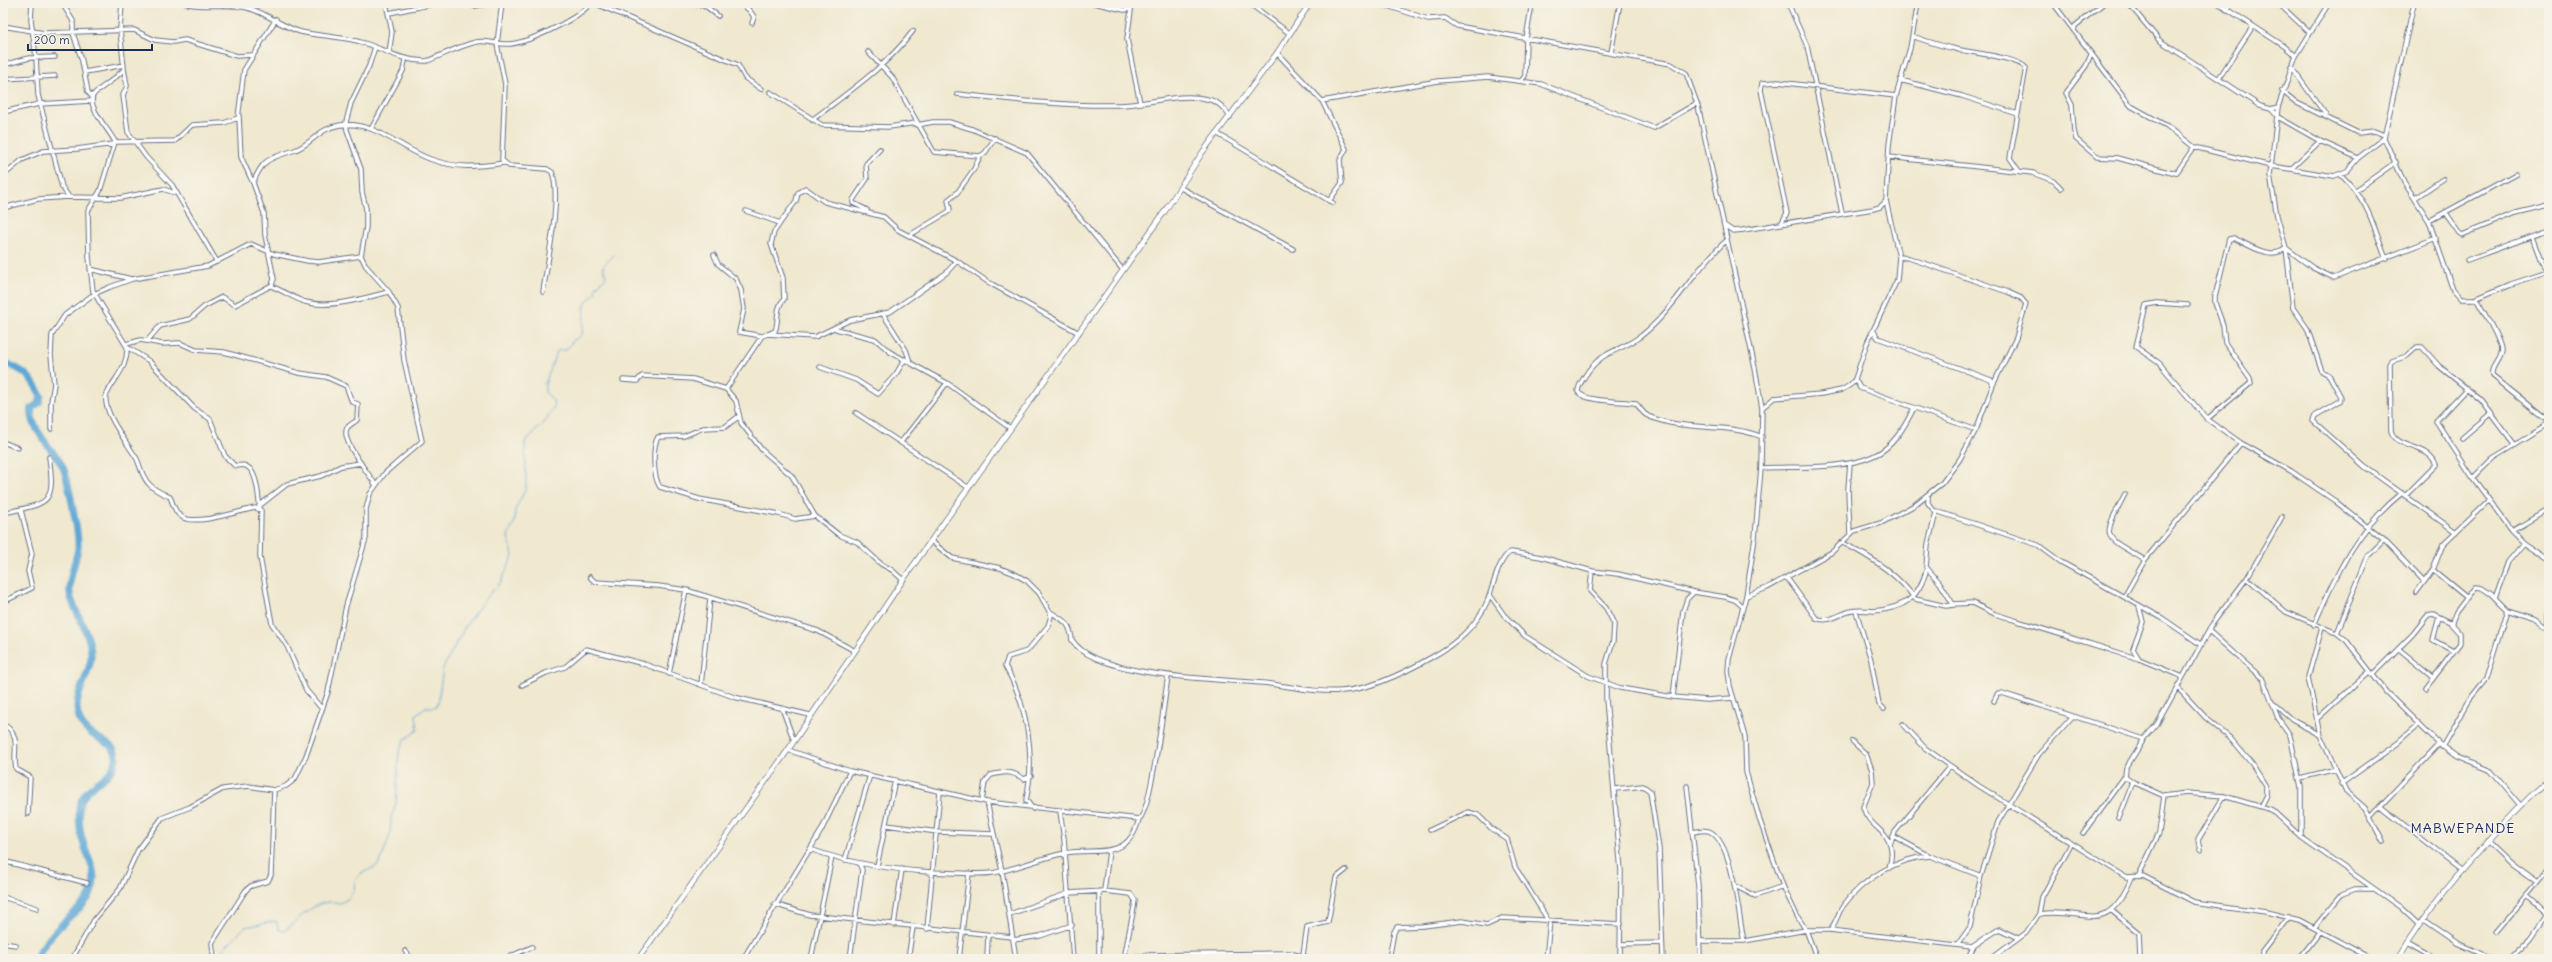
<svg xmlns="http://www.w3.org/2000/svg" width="2552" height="962" font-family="Delius,sans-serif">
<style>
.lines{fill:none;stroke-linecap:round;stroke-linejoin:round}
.stream{stroke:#5fa8d6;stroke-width:1}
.river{stroke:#5fa8d6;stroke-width:7}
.street-casing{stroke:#667086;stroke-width:5.5}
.secondary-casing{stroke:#667086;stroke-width:6}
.street{stroke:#fff;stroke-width:3.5}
.secondary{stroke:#fff;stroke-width:4.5}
.labels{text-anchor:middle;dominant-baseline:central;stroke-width:3;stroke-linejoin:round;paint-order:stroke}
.quarter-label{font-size:14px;letter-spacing:1px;fill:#1b2f5e;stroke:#f7f3e8}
</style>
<rect width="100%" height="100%" fill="#f7f3e8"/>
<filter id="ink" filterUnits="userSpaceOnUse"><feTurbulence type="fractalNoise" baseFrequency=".025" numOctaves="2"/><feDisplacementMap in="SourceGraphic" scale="8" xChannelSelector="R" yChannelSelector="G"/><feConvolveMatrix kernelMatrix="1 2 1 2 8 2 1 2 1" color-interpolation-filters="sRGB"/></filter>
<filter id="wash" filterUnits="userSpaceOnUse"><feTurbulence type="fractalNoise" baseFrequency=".012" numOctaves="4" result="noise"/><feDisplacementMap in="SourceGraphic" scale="16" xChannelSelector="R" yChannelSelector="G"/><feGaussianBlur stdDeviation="0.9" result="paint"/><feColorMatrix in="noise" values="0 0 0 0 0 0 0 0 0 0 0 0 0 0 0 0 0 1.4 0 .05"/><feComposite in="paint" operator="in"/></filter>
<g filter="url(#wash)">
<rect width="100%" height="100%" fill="#f0e8cf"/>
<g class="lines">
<path class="stream" d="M 215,957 L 245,927 L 276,921 L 279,930 L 284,931 C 302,918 315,897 340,903 L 348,899 L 354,890 L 355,881 L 360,874 L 377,866 L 381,860 L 390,835 L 391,818 L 396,804 L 399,752 L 404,740 L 418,730 L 416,715 L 425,707 L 435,707 L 438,703 L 443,668 L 466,625 L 484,600 L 501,582 L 513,556 L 508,536 L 515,521 L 515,510 L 526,488 L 525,442 L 546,420 L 554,407 L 553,400 L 545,392 L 545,384 L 557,351 L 566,350 L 574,340 L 582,335 L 585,304 L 596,292 L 595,288 L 606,277 L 603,266 L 614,255"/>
<path class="river" d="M 3,362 C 24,370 31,376 41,396 L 39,403 L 32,408 C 28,426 53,450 62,465 C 68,478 70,494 73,508 C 75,521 79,535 78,548 C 76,563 66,583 71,598 C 77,616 92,637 91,657 C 90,674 76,692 77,708 C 79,742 118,737 116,759 C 113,783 80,783 79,811 C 79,820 80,834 83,842 C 89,861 99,872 91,893 C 87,904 74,912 66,920 C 54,932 43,944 35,959"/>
</g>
</g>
<g filter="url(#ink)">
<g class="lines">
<defs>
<path id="street" d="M 32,3 L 31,20 L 36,57 L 38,95 L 62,187 L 69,197
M 62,3 L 73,21 L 73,33 L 82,61 L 88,92 L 92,97
M 185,3 C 206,9 227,2 248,8 C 267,13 282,27 301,32 C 322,37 346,36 367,44 C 387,51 405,62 427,61 C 443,55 459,46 476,42 C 487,40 498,45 510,44 C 530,42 578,19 591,3
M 386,3 L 392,32 L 389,53
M 458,3 L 475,6 L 492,3
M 502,3 L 497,44 L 505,84 L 502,160 L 509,166 L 547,169 L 552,172 C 562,197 547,263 543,292
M 594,3 L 738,65 L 745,78 L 761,89
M 689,3 L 707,7 L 718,16
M 741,3 L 750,11 L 754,17 L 752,23
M 1094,3 L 1124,10 L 1131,9
M 1132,3 L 1127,39 L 1140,103
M 1249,3 L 1289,33
M 1378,3 L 1428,19 L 1445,18 L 1457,26 L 1671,64 L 1686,73 L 1698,106 L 1755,368 L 1762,408 L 1761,468 L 1755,538 L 1746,596 L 1729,659 L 1728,671 L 1730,686 L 1745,737 L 1746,772 L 1760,821 L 1783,886 L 1797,916 L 1806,930 L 1817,959
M 1788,3 L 1807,46 L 1842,213
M 2053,3 L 2131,106 L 2167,126 L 2194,147 L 2271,166 L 2334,176 L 2347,171 L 2358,158
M 2128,3 L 2159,40 L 2260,106 L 2271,109 L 2278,107
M 2218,3 L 2284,46 L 2296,56
M 2278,3 L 2310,33
M 2414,3 L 2384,138 L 2404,182 L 2429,221 L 2453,290 L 2461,299 L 2475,299 L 2478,302 C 2484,313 2500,338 2501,350 C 2501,360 2490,366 2492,376 L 2549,422
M 2227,10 L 2232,3
M 389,13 L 438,3
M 276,19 L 244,70 L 238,118 L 224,123 L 192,125 L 175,141 L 115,142 L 100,191 L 88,211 L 89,257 L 93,291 L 127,347 C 128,368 114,378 106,396 C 103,413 128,444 137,459 C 141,468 142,477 149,484 C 155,491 162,493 170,497 C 174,505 174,512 182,517 C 195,526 240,511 255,508 L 261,510 L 260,557 L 272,624 L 287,646 L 306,690 L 322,709
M 3,26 L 44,33 L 134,30 L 155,40 L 173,42 L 185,40 L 237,56 L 252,55
M 2074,31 L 2075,26 L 2104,3
M 1912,36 C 1926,41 1941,46 1956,49 C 1971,53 2017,57 2026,68 L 2010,158 L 2019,171
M 868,52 L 892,77 L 934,152 L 980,156
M 1277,53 L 1322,101 L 1346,149 L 1340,160 L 1342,183 L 1329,201
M 1611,53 L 1620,3
M 2091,55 L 2086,66 L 2066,93 L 2072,105 L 2074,131 L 2076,139 L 2097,157 L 2118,158 L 2172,173 L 2177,172 L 2194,147
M 3,65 L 29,58 L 55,57
M 2291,67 L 2326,115
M 124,69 L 127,86 L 123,95 L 128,132 L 146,157 L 172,185 L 217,262
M 85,72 L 124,65
M 2219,78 L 2253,26
M 3,79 L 55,76
M 1900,80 L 1962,96 L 2018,114
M 1521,81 L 1525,76 L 1526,39 L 1532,3
M 2282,91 L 2297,103 L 2358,133 L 2374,131 L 2384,135
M 770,92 L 822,125 L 889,127 L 916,123
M 957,94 C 1011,100 1064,106 1119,105 C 1147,105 1179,92 1207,99 C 1217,101 1225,108 1230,117
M 1322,101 L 1438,81 L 1488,77 L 1541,84 L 1654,128 L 1697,103
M 2271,109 L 2278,117 L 2320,141
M 3,112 L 39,104 L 91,101
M 239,116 L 241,157 L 253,183
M 812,120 C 847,93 886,67 913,31
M 917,125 L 933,122 L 949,122 L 972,129 L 1027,153 L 1122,269
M 371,129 L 403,71 L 405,60
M 1218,134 L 1333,203
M 115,142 C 110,130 83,104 95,93 C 104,85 116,79 124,69 L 120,30 L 122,3
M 1889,157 L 2033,173 L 2054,181 L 2061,188
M 2291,169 L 2320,141 L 2358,158 L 2384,138
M 2341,175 C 2370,203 2372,223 2386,259
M 3,176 L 22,160 L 43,151 L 77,149 L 114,144
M 1181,188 L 1293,249
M 2356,190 L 2396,162
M 2415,198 L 2443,179
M 3,208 L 38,199 L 69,197 L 120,198 L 163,189 L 175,193
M 867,210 L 853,203 L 853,200 L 867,179 L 866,164 L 880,149
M 746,211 L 780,223 L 796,201 L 798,193 L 805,188 L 825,202 L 884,217 L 898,230 L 957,261 L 988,282 L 1079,333
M 2445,213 L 2459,233 L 2462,235 L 2516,213 L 2549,205
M 2429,221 L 2516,174
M 1782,222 L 1787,213 L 1761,90 L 1762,83 L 1778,82 L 1896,96
M 1724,225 L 1733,231 L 1743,230 L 1873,209 L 1880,207 L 1886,201
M 910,235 L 948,212 L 950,210 L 948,200 L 957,193 L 974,169 L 980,156 L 985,153 L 995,138
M 2532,237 L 2541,261 L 2549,273
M 1726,241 C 1694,269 1674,310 1641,336 C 1618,353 1601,350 1585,376 C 1582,381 1578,386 1578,392 C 1585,402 1622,401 1635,403 C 1641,407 1641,413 1648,416 C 1683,432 1726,422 1762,437
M 2286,248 L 2293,308 L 2307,328 L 2322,371 L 2329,375 L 2341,397 L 2340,401 L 2315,416 L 2313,421 L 2365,467 L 2456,532
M 2286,248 L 2313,268 L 2334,278 L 2436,238
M 714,255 L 718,264 L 736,279 L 741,290 L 744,309 L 739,332 L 762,336
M 2467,260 L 2549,230
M 90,269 L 131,279
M 271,286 C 283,291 294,298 305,302 C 331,309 363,298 389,292
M 2475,299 L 2511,284 L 2548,272
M 2188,305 L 2157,303 L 2146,305 L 2136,347 L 2159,363 L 2207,419 L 2241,443 L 2291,471 L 2335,501 L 2384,540 L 2424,582
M 883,314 L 906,350 L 910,362
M 836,329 L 875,339 L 890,352 L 947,383 L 1010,428
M 1873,330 L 1878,338 L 1991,380 L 1993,385
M 768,334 L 775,331 C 779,322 775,308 784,299 L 783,278 L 771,244 L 774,232 L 780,223
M 147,341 L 160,326 L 190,319 L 205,306 L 222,297 L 235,305 L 272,285 L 274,279 L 265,235 L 264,213 L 253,183 C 264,156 271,159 295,150 C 313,143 319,128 340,125 C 373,120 400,148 430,159 C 458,169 476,167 504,163
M 126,344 L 141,340 L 162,344 L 180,343 L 196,350 L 224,352 L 299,373 L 326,377 L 346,386 L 352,402 L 358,404 L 357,420 C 354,423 350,424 347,428 C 340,440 368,472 375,484
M 127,347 L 149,361 L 195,409 L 210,419 L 225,456 L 234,465 C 238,467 242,464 246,466 C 258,471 258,498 260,508
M 820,367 L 856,380 L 878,394 L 896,374 L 905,359
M 1855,379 L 1860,388 L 1976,430
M 623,380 L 637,381 L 642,376 L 693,379 L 726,389 L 736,401 L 741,423 L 762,450 L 792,476 L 815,516 L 839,535 L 857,542 L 881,564 L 892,570 L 903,580
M 2467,388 L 2436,421 L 2473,478
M 726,389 L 762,336 L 768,334 L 815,337 L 850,320 L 890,312 L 946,273 L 957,261
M 1762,408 L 1774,398 L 1821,394 L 1842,390 L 1850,385 L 1855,379 L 1867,343 L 1897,280 L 1899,257 L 1886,201 L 1889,145 L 1896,96 L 1910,48 L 1918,3
M 856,413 L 969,488
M 738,417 L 725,427 L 703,428 L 684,436 L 658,437 C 652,447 653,477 660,487 L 699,499 L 779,514 L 795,519 L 815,516
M 2207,419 L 2251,383 L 2250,378 L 2225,343 L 2223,325 L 2215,303 L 2215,297 L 2229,239 L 2234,238 C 2249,245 2271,261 2286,248 L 2277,216 L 2270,175 L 2278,107 L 2296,56 L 2329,3
M 2549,424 L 2493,458 L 2473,478 L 2512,531 L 2524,543 L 2549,560
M 51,429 L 51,402 L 54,384 L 51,355 L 52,335 L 65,315 L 94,294 L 110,287 L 132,279 L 208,266 L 251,244 L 274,254 L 308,261 L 319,262 L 361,256
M 2462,438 L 2491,413
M 3,442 L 18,448
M 901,442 L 947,383
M 1761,468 C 1794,466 1843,470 1873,456 C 1893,448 1905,426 1914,408
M 2125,494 C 2101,540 2102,535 2145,560
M 2405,496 L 2436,465 C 2430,444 2397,450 2391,431 L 2390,364 L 2392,361 L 2407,356 L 2417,347 L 2422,347 L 2439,366 L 2481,400 L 2515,445
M 1928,497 L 1928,503 L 1936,513 L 1928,544 L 1926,567 L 1940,583 L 1953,604 L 1973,603 L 1995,614 L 2139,659 L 2183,677
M 259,506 L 287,484 L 321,476 L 341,466 L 361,463
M 1936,511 L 2038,545 L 2061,562 L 2162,618 L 2200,644
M 3,513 C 48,503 56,506 49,457
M 2282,517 L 2247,578 L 2213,623 L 2157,724 L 2144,739 L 2126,768 L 2125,776 L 2133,782 L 2164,796 L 2186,793 L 2224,796 L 2272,810 L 2301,837 L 2400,907 L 2418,924
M 2512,531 L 2549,509
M 1850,534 L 1848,490 L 1850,463
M 931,541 L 952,558 L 1000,568 L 1015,574 L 1027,581 L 1039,593 L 1049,611 L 1051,616 L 1048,626 L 1027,651 L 1008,657 L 1005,666 C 1027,704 1036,756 1026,800 L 1033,809
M 1843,543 C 1869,556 1899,575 1915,599 L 1946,606 L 1954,605
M 2433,570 L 2466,597
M 1592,571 L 1590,591 L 1606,608 L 1614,624 L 1613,641 L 1606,664 L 1606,699 L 1621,871 L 1620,959
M 590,577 L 595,582 L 658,586 L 686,590 L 818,631 L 855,651
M 1787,578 L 1816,618 C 1829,624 1840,613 1852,611 C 1859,609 1867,611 1874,611 C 1904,608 1919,599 1927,568
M 2247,578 L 2286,612 L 2337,633 L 2346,640 L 2386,692 L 2439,744 L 2457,757 L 2491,771 L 2520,805
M 2416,593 L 2433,570 L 2443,544 L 2489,500
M 1490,595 L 1504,615 L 1525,636 L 1588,676 L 1620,688 L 1673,697 L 1707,700 L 1733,698
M 1746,596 L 1767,588 L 1832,552 L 1854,531 L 1881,523 L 1913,506 L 1942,483 L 1960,459 L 1976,430 L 1993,385 L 2016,338 L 2026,304 L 2021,298 L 2008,292 L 1909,258 L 1899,257
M 2124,597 L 2145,560 L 2241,443
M 2495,598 L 2508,562 L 2524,543
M 3,602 L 32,588 L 28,571 L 32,554 L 21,510
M 1049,611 C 1064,621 1070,622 1072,640 C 1095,678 1221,679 1263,683 C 1289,686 1316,693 1342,691 C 1372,689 1406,672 1432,657 C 1454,645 1477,626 1487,602 C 1492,591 1499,556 1511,552 L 1541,557 L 1592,571 L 1618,574 L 1694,592 L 1725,597 L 1735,600 L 1743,607
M 1856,611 L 1871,660 L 1879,704 L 1884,709
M 2549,614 L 2549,640
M 2439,617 L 2433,640 L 2453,651
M 2314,625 C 2337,572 2356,530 2402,493
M 2209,631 L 2263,679 L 2278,718 L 2290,735 L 2301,787 L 2301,837
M 2337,633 L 2368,556 L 2384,540
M 2399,649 L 2433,677
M 2139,659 L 2133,649 L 2143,622 L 2139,606
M 669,674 L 686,590
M 2372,675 L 2413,634 L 2428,615 L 2433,614 L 2452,623
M 522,685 L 546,673 L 565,667 L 586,649 L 644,664 L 734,697 L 810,715
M 701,685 L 710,599
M 2177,687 L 2206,718 L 2230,738 L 2252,764 L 2266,786 L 2266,795 L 2261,805
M 2426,688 L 2460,643 L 2460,634 L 2451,624 L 2456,612 L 2475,587 L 2482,588 L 2491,594 L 2507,610 L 2536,619 L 2549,629
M 1673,697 L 1683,611 L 1687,599 L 1694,592
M 1994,701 L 1998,693 L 2002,693 L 2144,739
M 2274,704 L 2292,720 L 2320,735 L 2346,791 L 2365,808 L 2383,842
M 782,708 L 794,741
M 2318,718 L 2369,672
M 3,724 C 23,736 12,751 16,769 L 30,777 L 28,814
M 1903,724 L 1925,748 L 1979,786 L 2126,877 L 2143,876 L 2194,902 L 2266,912 L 2299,920 L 2372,959
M 2320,735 L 2308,677 L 2322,628
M 1852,741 L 1866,754 L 1872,770 L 1873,783 L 1863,807 C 1870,833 1900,830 1889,868
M 2442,747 L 2469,700 L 2486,679 L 2507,610
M 788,750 L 850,771 L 987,802 L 1139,819 C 1151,813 1165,695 1168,676
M 2300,778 L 2336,769
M 2341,784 L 2398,743 L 2419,724
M 1687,786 L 1698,885 L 1700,959
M 1615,789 L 1643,786 L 1650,791 L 1659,849 L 1663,959
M 982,801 L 985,782 L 991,775 C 1005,771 1012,771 1024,779 L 1031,776
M 987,802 L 1002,871 L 1016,959
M 2381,807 L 2462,870
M 1060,811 L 1064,839 L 1073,959
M 2371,816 L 2439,744
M 2119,818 L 2133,782
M 886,825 L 938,832 L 993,834
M 1430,830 L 1468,812 L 1478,815 L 1492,829 L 1507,839 L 1515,867 L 1548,920
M 1693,832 C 1699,831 1706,829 1711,832 C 1734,846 1738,916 1744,941
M 2083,833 L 2125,776
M 1893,836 L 1930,856 L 1981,876
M 2487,841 L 2512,865 L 2537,883
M 1890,844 L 1895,832 L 1950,766
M 810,849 C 856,866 906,872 956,873 C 968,873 980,875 992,873 C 1017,869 1040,858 1065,853 C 1097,847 1128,862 1139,819
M 2200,849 L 2198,840 L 2224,796
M 845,860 L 870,775
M 3,861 L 87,883
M 877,866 L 895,780
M 2139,875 L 2159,833 L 2164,796
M 1735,886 L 1755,896 L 1783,886
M 1099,891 L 1099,959
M 1104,891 L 1109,851
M 3,897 L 37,908
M 2526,897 L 2548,916
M 774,904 L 810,915 L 1012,937
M 2112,911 L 2139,933 L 2140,959
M 1010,914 L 1069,893 L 1104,891 L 1131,894 L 1135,900 L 1134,907 L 1124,959
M 2039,914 L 2042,897 L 2071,844
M 2422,919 L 2457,943 L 2493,959
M 894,925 L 902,869
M 2314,928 L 2342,894 L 2355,889 L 2374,889
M 927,929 L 940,792
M 1830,930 C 1836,923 1838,913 1843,906 C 1863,879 1897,858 1930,856
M 2497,931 L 2549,869
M 1013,940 L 1040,936 L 1072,925
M 1700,941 L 1744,941 L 1806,930 L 1830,930 L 1972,947 L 1999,929 L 2018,938
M 3,943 L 16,945
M 2407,943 L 2435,959
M 1621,944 L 1662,943
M 1958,944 L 1970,927 L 1981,876 L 1998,822 L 2039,754 L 2072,717
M 405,951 L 412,959
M 1303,955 L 1307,927 L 1328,922 L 1336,878 L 1346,870
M 72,959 L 94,920 L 120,889 L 138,850 L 162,818 L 190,807 L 223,789 L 248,786 L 274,790 L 286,786 L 295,779 L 306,756 L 328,692 L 346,606 L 366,538 L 366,509 L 370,494 L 385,473 L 422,441 L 404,360 L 398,308 L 389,292 L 366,266 L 361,256 L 366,227 L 366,209 L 362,192 L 361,169 L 347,130 L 346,122 L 351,103 L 369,66 L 375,47
M 214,959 L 212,943 L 246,890 L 251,886 L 268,881 L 271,875 L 274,790
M 504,959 L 532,947
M 743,959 L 821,831 L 850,771
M 811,959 L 832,857
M 850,959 L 862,870 L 859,863
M 908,959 L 913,927
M 959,959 L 969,873
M 987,959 L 988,935
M 1115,959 L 1149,955 L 1289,953 L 1314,959
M 1389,959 L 1394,932 L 1397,927 L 1423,926 L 1462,921 L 1487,925 L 1502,918 L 1621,924
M 1546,959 L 1550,921
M 1967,959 L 1974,946
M 1991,959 L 2026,933 L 2039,914 C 2088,907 2106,939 2132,877
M 2262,959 L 2262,952 L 2289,917
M 2299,959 L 2320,932
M 2510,959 L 2531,938 L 2547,915"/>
<path id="secondary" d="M 638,959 L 788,750 L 903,580 L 1165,211 L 1202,153 L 1277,53 L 1310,3
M 2397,959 C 2426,909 2464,866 2503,825 C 2518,809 2532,793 2549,780"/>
</defs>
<use href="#street" class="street-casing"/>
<use href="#secondary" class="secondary-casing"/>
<use href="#street" class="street"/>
<use href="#secondary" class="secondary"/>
</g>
</g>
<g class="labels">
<g class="quarter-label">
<text x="2463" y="828">MABWEPANDE</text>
</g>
</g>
<rect width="2552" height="962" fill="none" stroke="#f7f3e8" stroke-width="16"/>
<path d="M28 44v6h124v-6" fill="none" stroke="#1b2f5e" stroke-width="2"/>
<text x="34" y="44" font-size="12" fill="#1b2f5e" stroke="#f7f3e8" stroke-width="3" paint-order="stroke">200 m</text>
</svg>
